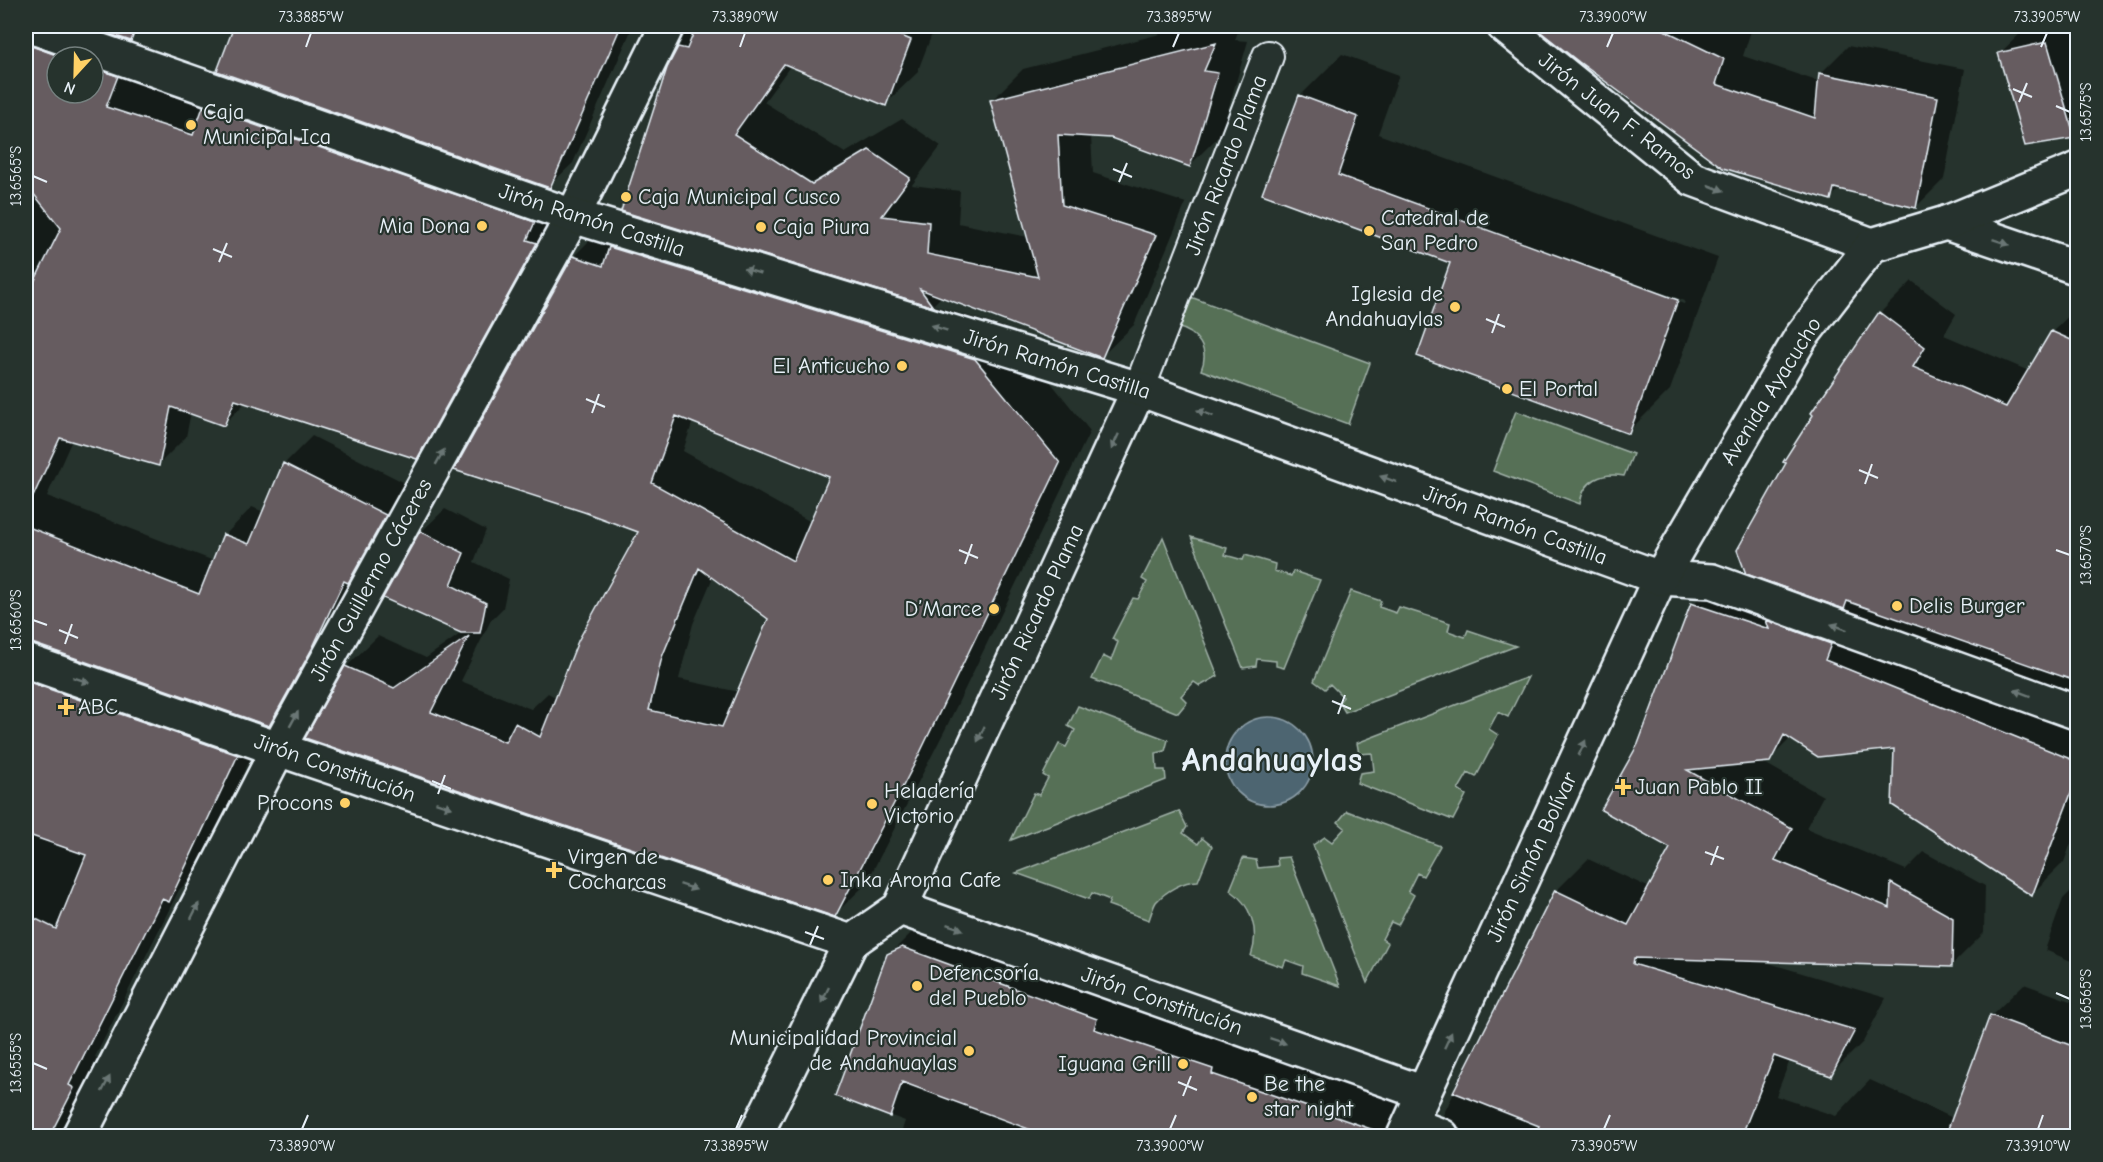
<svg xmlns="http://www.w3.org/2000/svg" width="2103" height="1162" font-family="'Comic Neue',sans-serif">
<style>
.green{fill:#567056;stroke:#9fb0a7;stroke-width:1.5}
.water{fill:#4d6571;stroke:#8b9da7;stroke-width:1.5}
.shadow{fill:#0007;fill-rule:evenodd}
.building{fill:#665c60;stroke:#e8f1f8;stroke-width:1.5;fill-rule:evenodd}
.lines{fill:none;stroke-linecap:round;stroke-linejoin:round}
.service-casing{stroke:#e8f1f8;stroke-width:34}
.minor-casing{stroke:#e8f1f8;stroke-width:38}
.tertiary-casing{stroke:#e8f1f8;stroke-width:38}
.service{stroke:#26332d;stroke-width:30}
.minor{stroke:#26332d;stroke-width:33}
.tertiary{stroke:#26332d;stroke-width:33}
.oneway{fill:#6a7674}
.ticks{fill:none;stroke:#e8f1f8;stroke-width:2}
.poi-dot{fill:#ffd166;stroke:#26332d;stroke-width:2}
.labels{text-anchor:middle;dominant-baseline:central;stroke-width:4.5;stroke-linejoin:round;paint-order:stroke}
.poi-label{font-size:22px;fill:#e8f1f8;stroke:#26332d;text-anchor:start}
.street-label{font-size:22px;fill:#e8f1f8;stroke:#26332d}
.town-label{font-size:34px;font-weight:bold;fill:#e8f1f8;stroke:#26332d}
.neatline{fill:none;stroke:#e8f1f8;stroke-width:2}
.ticks-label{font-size:15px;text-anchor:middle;fill:#e8f1f8}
</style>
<rect width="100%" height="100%" fill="#26332d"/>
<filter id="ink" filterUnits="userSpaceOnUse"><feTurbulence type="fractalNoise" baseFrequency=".0167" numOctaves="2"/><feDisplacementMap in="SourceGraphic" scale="12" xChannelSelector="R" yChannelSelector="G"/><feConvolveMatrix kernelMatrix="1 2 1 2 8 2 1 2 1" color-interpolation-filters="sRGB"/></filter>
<g filter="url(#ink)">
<path class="green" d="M 1188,296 L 1370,363 L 1348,424 L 1201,370 C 1210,350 1198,332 1176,327 Z
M 1516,411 L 1633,454 L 1624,476 C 1602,472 1583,480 1580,504 L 1493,471 Z
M 1163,537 L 1218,676 L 1200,686 L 1194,682 L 1181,696 L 1187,702 L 1178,713 L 1092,679 L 1103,656 L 1111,660 L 1118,642 L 1112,639 L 1133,598 L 1138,599 L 1147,582 L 1142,579 Z
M 1191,537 L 1227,548 L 1225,555 L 1243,560 L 1245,555 L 1275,564 L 1274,571 L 1291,576 L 1293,571 L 1320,580 L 1284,668 L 1276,666 L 1276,661 L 1257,659 L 1256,666 L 1243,668 Z
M 1351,591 L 1381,601 L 1379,607 L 1396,613 L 1399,607 L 1450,623 L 1448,631 L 1465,637 L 1468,630 L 1516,646 L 1345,712 L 1339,702 L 1343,697 L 1330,684 L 1325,689 L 1314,681 Z
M 1528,677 L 1508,717 L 1498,712 L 1489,729 L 1498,735 L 1476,777 L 1468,773 L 1458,790 L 1466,795 L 1453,820 L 1357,783 L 1360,773 L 1374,771 L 1372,753 L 1359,754 L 1357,743 Z
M 1078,706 L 1168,740 L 1165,751 L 1156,753 L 1157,770 L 1165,770 L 1166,780 L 1011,840 L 1034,793 L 1039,795 L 1048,778 L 1043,775 L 1059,744 L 1066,747 L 1075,730 L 1068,726 Z
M 1179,811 L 1187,827 L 1183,833 L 1198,844 L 1202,838 L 1212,846 L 1198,881 C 1183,881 1166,891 1156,902 C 1153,907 1151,914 1149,920 L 1108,905 L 1110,900 L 1092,893 L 1089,899 L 1016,873 Z
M 1347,811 L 1440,846 L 1423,876 L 1417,873 L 1408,891 L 1414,895 L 1398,925 L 1391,922 L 1382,939 L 1388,943 L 1367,983 L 1313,845 L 1325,837 L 1332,842 L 1345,828 L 1338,822 Z
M 1289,857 L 1340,986 L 1302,973 L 1303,966 L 1286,960 L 1283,967 L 1251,956 C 1260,931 1251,904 1230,890 L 1243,858 L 1256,860 L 1258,868 L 1278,866 L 1277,858 Z"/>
<path class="water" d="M1225 761a44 44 0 1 1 88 0a44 44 0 1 1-88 0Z"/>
<path class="shadow" d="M 26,26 L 563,215 L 445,429 L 417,457 L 246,402 L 224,424 L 191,412 L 186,437 L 158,465 L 72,440 L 47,496 L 214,561 L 225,535 L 252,507 L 264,512 L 284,464 L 312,436 L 413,487 L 297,697 L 269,724 L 38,645 L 48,651 L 265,727 L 197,873 L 179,890 L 95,1057 L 101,1060 L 73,1136 L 26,1136 ZM 57,57 L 93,57 L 93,93 L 57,93 Z
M 90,26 L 145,26 L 130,40 Z
M 236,26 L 487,26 L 504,33 L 507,26 L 633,26 L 573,163 L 549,186 L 219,71 Z
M 687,26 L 935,26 L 917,73 L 885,104 L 791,65 L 764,102 L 845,153 L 902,119 L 941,146 L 912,185 L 960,191 L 958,223 L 1028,237 L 991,101 L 1023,69 L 1164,33 L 1127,26 L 1240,26 L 1235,40 L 1248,41 L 1221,134 L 1190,165 L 1111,136 L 1091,135 L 1093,173 L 1186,203 L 1134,325 L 1102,356 L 942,296 L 933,305 L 1007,328 L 1090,431 L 946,728 L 866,884 L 834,915 L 307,738 L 346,667 L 378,636 L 426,658 L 463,632 L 421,532 L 445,509 L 486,530 L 474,562 L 509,579 L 503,608 L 491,620 L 461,681 L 531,709 L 548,693 L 557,698 L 640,532 L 574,256 L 605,225 L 626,232 L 642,216 L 669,68 L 685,34 ZM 693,421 L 831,476 L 811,522 L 683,451 ZM 713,577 L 770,619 L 739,692 L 679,679 L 693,624 Z
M 1553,26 L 1740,26 L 1751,31 L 1743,56 L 1820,82 L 1820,74 L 1848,46 L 1965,69 L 1944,179 L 1916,207 L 1840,188 L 1831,198 L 1549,36 Z
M 2028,26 L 2078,26 L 2078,133 L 2074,136 L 1999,54 Z
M 1342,54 L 1399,75 L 1378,134 L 1718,258 L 1670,390 L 1628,432 L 1451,262 L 1264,193 L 1300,96 ZM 1487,229 L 1685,301 L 1684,304 L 1487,232 Z
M 1912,281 L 1956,314 L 1944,335 L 2029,371 L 2052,332 L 2078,307 L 2078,825 L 2064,862 L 2032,894 L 1895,748 L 1791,738 L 1769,760 L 1761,761 L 1823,796 L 1806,828 L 1906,870 L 1924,852 L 1985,886 L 1984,933 L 1952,965 L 1762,961 L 1886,998 L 1863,1042 L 1830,1075 L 1790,1060 L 1776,1096 L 1836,1116 L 1870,1080 L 1953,1118 L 1991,1016 L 2024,984 L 2078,1004 L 2078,1136 L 900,1136 L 905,1121 L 837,1096 L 889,955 L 921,923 L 1356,1081 L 1448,1125 L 1452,1120 L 1443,1115 L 1556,891 L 1588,859 L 1650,888 L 1672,848 L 1640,745 L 1693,604 L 1725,572 L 1794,594 L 1798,590 L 1880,313 Z
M 2078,884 L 2078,964 L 2045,950 L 2063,899 Z"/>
<path class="building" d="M 85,26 L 137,26 L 131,41 Z
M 234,26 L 621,26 L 550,188 L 217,71 Z
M 694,26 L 877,26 L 911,40 L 886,106 L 784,64 L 734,134 L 812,184 L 869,150 L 910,178 L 882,216 L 929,222 L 927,254 L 1038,277 L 990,100 L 1216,43 L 1204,71 L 1218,73 L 1190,167 L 1111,138 L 1058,135 L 1062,205 L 1156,235 L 1102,358 L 920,289 L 933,307 L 621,211 L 667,68 L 678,47 L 687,49 L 696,27 Z
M 1533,26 L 1656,26 L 1724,59 L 1716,84 L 1815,118 L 1819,73 L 1938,97 L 1916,208 L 1834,188 L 1831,200 L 1723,168 L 1579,62 Z
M 2047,42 L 2075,138 L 2025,146 L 1998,53 Z
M 26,44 L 62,57 L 57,57 L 57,93 L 93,93 L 93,68 L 118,76 L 106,107 L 193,135 L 203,107 L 535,222 L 527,240 L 537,243 L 417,459 L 235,400 L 224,426 L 171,407 L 159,466 L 60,438 L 26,512 L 26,298 L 61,228 L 32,192 L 26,172 Z
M 1299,95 L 1358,117 L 1338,175 L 1678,300 L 1629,434 L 1417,356 L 1450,263 L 1262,194 Z
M 609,247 L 975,359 L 1060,463 L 916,761 L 835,917 L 305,738 L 345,666 L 394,688 L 469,636 L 431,712 L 505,742 L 515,723 L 540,737 L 578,641 L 638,532 L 584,512 L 454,470 L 573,256 L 603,266 ZM 676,416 L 829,477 L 793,561 L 652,483 ZM 699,568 L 768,619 L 722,727 L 649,710 L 662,657 Z
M 1879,312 L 1925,347 L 1913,367 L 2006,407 L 2051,331 L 2078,343 L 2078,682 L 1847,601 L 1844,609 L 1746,574 L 1737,550 L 1786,463 L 1783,462 L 1813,415 L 1811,413 Z
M 283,463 L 386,515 L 348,583 L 344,581 L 313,647 L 269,726 L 32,643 L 26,643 L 26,526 L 199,594 L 223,534 L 249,544 Z
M 420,531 L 464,553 L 451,585 L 486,603 L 480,633 L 461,633 L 383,598 Z
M 1691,603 L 1769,629 L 1766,620 L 1831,644 L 1825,660 L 2078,762 L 2078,775 L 2032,896 L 1892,805 L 1894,749 L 1818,757 L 1784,735 L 1770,762 L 1687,770 L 1792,828 L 1775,860 L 1890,908 L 1891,883 L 1953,918 L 1952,967 L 1634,958 L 1633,964 L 1855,1030 L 1831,1076 L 1774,1056 L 1741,1137 L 1534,1137 L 1539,1126 L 1453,1092 L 1555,890 L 1628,925 L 1670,848 L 1601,810 L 1638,744 Z
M 26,681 L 238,755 L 169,902 L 162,899 L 69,1085 L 74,1088 L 49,1137 L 26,1137 L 26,914 L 56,929 L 86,855 L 26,834 Z
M 902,947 L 1097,1019 L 1094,1029 L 1213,1069 L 1212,1074 L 1374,1130 L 1373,1137 L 1050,1137 L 902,1082 L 890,1117 L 835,1096 L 887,954 Z
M 1990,1015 L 2078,1048 L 2078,1137 L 1945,1137 Z"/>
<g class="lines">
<defs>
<path id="service" d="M 1139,389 L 1268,56"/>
<path id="minor" d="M 1504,26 L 1693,179 L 1872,245
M 1946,223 L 2078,268
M 26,661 L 278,749 L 851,942
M 900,908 L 1424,1093
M 1410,1124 L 1442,1136
M 79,1136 L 278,749 L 573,216 L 667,26
M 755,1136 L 851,942 L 900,908 L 1139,389
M 1404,1136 L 1660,578 L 1712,581 L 2078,713"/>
<path id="tertiary" d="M 30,26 L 573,216 L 1139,389 L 1660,578 L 1801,337 L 1872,245 L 1946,223 L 2078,169"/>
</defs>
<use href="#service" class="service-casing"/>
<use href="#minor" class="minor-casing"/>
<use href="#tertiary" class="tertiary-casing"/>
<use href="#service" class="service"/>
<use href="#minor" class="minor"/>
<use href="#tertiary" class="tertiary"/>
</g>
<defs><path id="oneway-solid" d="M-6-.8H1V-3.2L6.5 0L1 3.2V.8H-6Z" transform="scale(1.5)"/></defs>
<g class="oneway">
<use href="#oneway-solid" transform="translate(1716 188) rotate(20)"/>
<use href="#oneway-solid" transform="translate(2001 242) rotate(19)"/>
<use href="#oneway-solid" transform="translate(752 271) rotate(-163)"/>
<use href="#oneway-solid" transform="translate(939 328) rotate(-163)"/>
<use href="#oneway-solid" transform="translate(1205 413) rotate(-160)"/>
<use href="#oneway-solid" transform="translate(1115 442) rotate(115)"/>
<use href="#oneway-solid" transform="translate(440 457) rotate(-61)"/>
<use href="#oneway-solid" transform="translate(1388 479) rotate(-160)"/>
<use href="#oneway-solid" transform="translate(1839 627) rotate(-160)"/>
<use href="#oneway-solid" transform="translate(81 680) rotate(19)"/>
<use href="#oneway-solid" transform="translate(2022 693) rotate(-160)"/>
<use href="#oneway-solid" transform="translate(294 719) rotate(-61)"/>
<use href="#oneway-solid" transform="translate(981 734) rotate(115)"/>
<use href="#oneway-solid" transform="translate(1582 748) rotate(-65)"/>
<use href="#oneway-solid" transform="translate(444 805) rotate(19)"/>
<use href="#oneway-solid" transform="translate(688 887) rotate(19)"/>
<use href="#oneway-solid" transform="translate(195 911) rotate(-63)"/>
<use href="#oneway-solid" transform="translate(955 927) rotate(19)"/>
<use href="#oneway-solid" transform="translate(825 995) rotate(116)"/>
<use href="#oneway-solid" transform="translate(1448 1040) rotate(-65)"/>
<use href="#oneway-solid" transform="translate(1278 1041) rotate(19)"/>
<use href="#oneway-solid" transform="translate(106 1084) rotate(-63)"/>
</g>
</g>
<path class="ticks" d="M 306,47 L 311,33M 740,47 L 745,33M 1173,47 L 1179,33M 1607,47 L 1613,33M 2041,47 L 2047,33M 2013,89 L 2032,97M 2019,102 L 2027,83M 2056,106 L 2070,112M 1113,169 L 1132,177M 33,176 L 47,182M 1119,182 L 1127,163M 213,249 L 232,257M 219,262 L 227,243M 1486,319 L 1505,327M 1492,333 L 1499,314M 586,399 L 605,407M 592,413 L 599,394M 1859,470 L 1878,478M 1865,484 L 1872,464M 959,550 L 978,558M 2056,550 L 2070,555M 965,564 L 972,544M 33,620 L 47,625M 59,630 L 78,638M 65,644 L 72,624M 1332,701 L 1351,709M 1338,714 L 1345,695M 432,781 L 451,789M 438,794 L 445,775M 1705,852 L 1724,859M 1711,865 L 1718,846M 805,932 L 824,939M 810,945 L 818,926M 2056,993 L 2070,999M 33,1063 L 47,1069M 1178,1082 L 1197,1090M 1183,1096 L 1191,1076M 302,1129 L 308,1115M 736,1129 L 742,1115M 1170,1129 L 1176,1115M 1604,1129 L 1610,1115M 2038,1129 L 2043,1115"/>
<g class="poi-dot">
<circle cx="191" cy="125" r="6"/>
<circle cx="626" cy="197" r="6"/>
<circle cx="482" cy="226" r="6"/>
<circle cx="761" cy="227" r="6"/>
<circle cx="1369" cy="231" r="6"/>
<circle cx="1455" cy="307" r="6"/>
<circle cx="902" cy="366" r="6"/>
<circle cx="1507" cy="389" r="6"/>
<circle cx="1897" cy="606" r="6"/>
<circle cx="994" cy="609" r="6"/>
<path d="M63 698h6v6h6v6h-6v6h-6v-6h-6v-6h6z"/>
<path d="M1620 778h6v6h6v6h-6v6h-6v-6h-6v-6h6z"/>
<circle cx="345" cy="803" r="6"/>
<circle cx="872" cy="804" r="6"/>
<path d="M551 861h6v6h6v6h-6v6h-6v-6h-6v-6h6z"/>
<circle cx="828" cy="880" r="6"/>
<circle cx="917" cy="986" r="6"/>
<circle cx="969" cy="1051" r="6"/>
<circle cx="1183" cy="1064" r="6"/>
<circle cx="1252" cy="1097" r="6"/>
</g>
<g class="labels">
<g class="poi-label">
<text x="203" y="112">Caja<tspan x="203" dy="25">Municipal Ica</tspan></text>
<text x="638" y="197">Caja Municipal Cusco</text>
<text x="1381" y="218">Catedral de<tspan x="1381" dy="25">San Pedro</tspan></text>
<text x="470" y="226" text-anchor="end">Mia Dona</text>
<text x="773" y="227">Caja Piura</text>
<text x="1443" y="294" text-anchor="end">Iglesia de<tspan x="1443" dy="25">Andahuaylas</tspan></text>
<text x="890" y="366" text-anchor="end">El Anticucho</text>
<text x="1519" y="389">El Portal</text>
<text x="1909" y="606">Delis Burger</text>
<text x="982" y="609" text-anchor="end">D’Marce</text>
<text x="78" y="707">ABC</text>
<text x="1635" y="787">Juan Pablo II</text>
<text x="884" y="791">Heladería<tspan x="884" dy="25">Victorio</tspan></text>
<text x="333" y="803" text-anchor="end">Procons</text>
<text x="568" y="857">Virgen de<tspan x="568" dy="25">Cocharcas</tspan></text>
<text x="840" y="880">Inka Aroma Cafe</text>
<text x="929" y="973">Defencsoría<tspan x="929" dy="25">del Pueblo</tspan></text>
<text x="957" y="1038" text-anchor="end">Municipalidad Provincial<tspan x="957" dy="25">de Andahuaylas</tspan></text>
<text x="1171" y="1064" text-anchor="end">Iguana Grill</text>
<text x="1264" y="1084">Be the<tspan x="1264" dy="25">star night</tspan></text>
</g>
<g class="street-label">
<text transform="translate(1617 116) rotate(38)">Jirón Juan F. Ramos</text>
<text transform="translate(1226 165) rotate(-69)">Jirón Ricardo Plama</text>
<text transform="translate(592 220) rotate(18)">Jirón Ramón Castilla</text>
<text transform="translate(1057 364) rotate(17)">Jirón Ramón Castilla</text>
<text transform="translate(1771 391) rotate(-58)">Avenida Ayacucho</text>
<text transform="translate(1515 525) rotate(20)">Jirón Ramón Castilla</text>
<text transform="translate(371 580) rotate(-61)">Jirón Guillermo Cáceres</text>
<text transform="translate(1037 612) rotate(-65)">Jirón Ricardo Plama</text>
<text transform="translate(335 768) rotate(19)">Jirón Constitución</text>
<text transform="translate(1532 857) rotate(-65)">Jirón Simón Bolívar</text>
<text transform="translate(1162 1001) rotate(19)">Jirón Constitución</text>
</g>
<g class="town-label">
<text x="1272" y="760">Andahuaylas</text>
</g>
</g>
<rect width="2103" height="1162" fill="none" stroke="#26332d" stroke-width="66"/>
<g transform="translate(75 75) rotate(202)"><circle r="28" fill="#26332d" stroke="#747f7e" stroke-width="1.5"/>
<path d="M0-4.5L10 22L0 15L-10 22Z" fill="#ffd166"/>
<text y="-9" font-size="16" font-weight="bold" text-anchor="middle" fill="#e8f1f8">N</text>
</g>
<rect x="33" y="33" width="2037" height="1096" class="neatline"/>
<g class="ticks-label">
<text x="311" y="22">73.3885°W</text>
<text x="745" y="22">73.3890°W</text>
<text x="1179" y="22">73.3895°W</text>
<text x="1613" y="22">73.3900°W</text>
<text x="2047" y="22">73.3905°W</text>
<text transform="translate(2086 112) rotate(-90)" y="5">13.6575°S</text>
<text transform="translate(16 176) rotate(-90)" y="5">13.6565°S</text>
<text transform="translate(2086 555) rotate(-90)" y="5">13.6570°S</text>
<text transform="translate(16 620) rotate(-90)" y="5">13.6560°S</text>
<text transform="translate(2086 999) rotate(-90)" y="5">13.6565°S</text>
<text transform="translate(16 1063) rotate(-90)" y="5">13.6555°S</text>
<text x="302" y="1151">73.3890°W</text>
<text x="736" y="1151">73.3895°W</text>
<text x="1170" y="1151">73.3900°W</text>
<text x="1604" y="1151">73.3905°W</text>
<text x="2038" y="1151">73.3910°W</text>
</g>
</svg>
